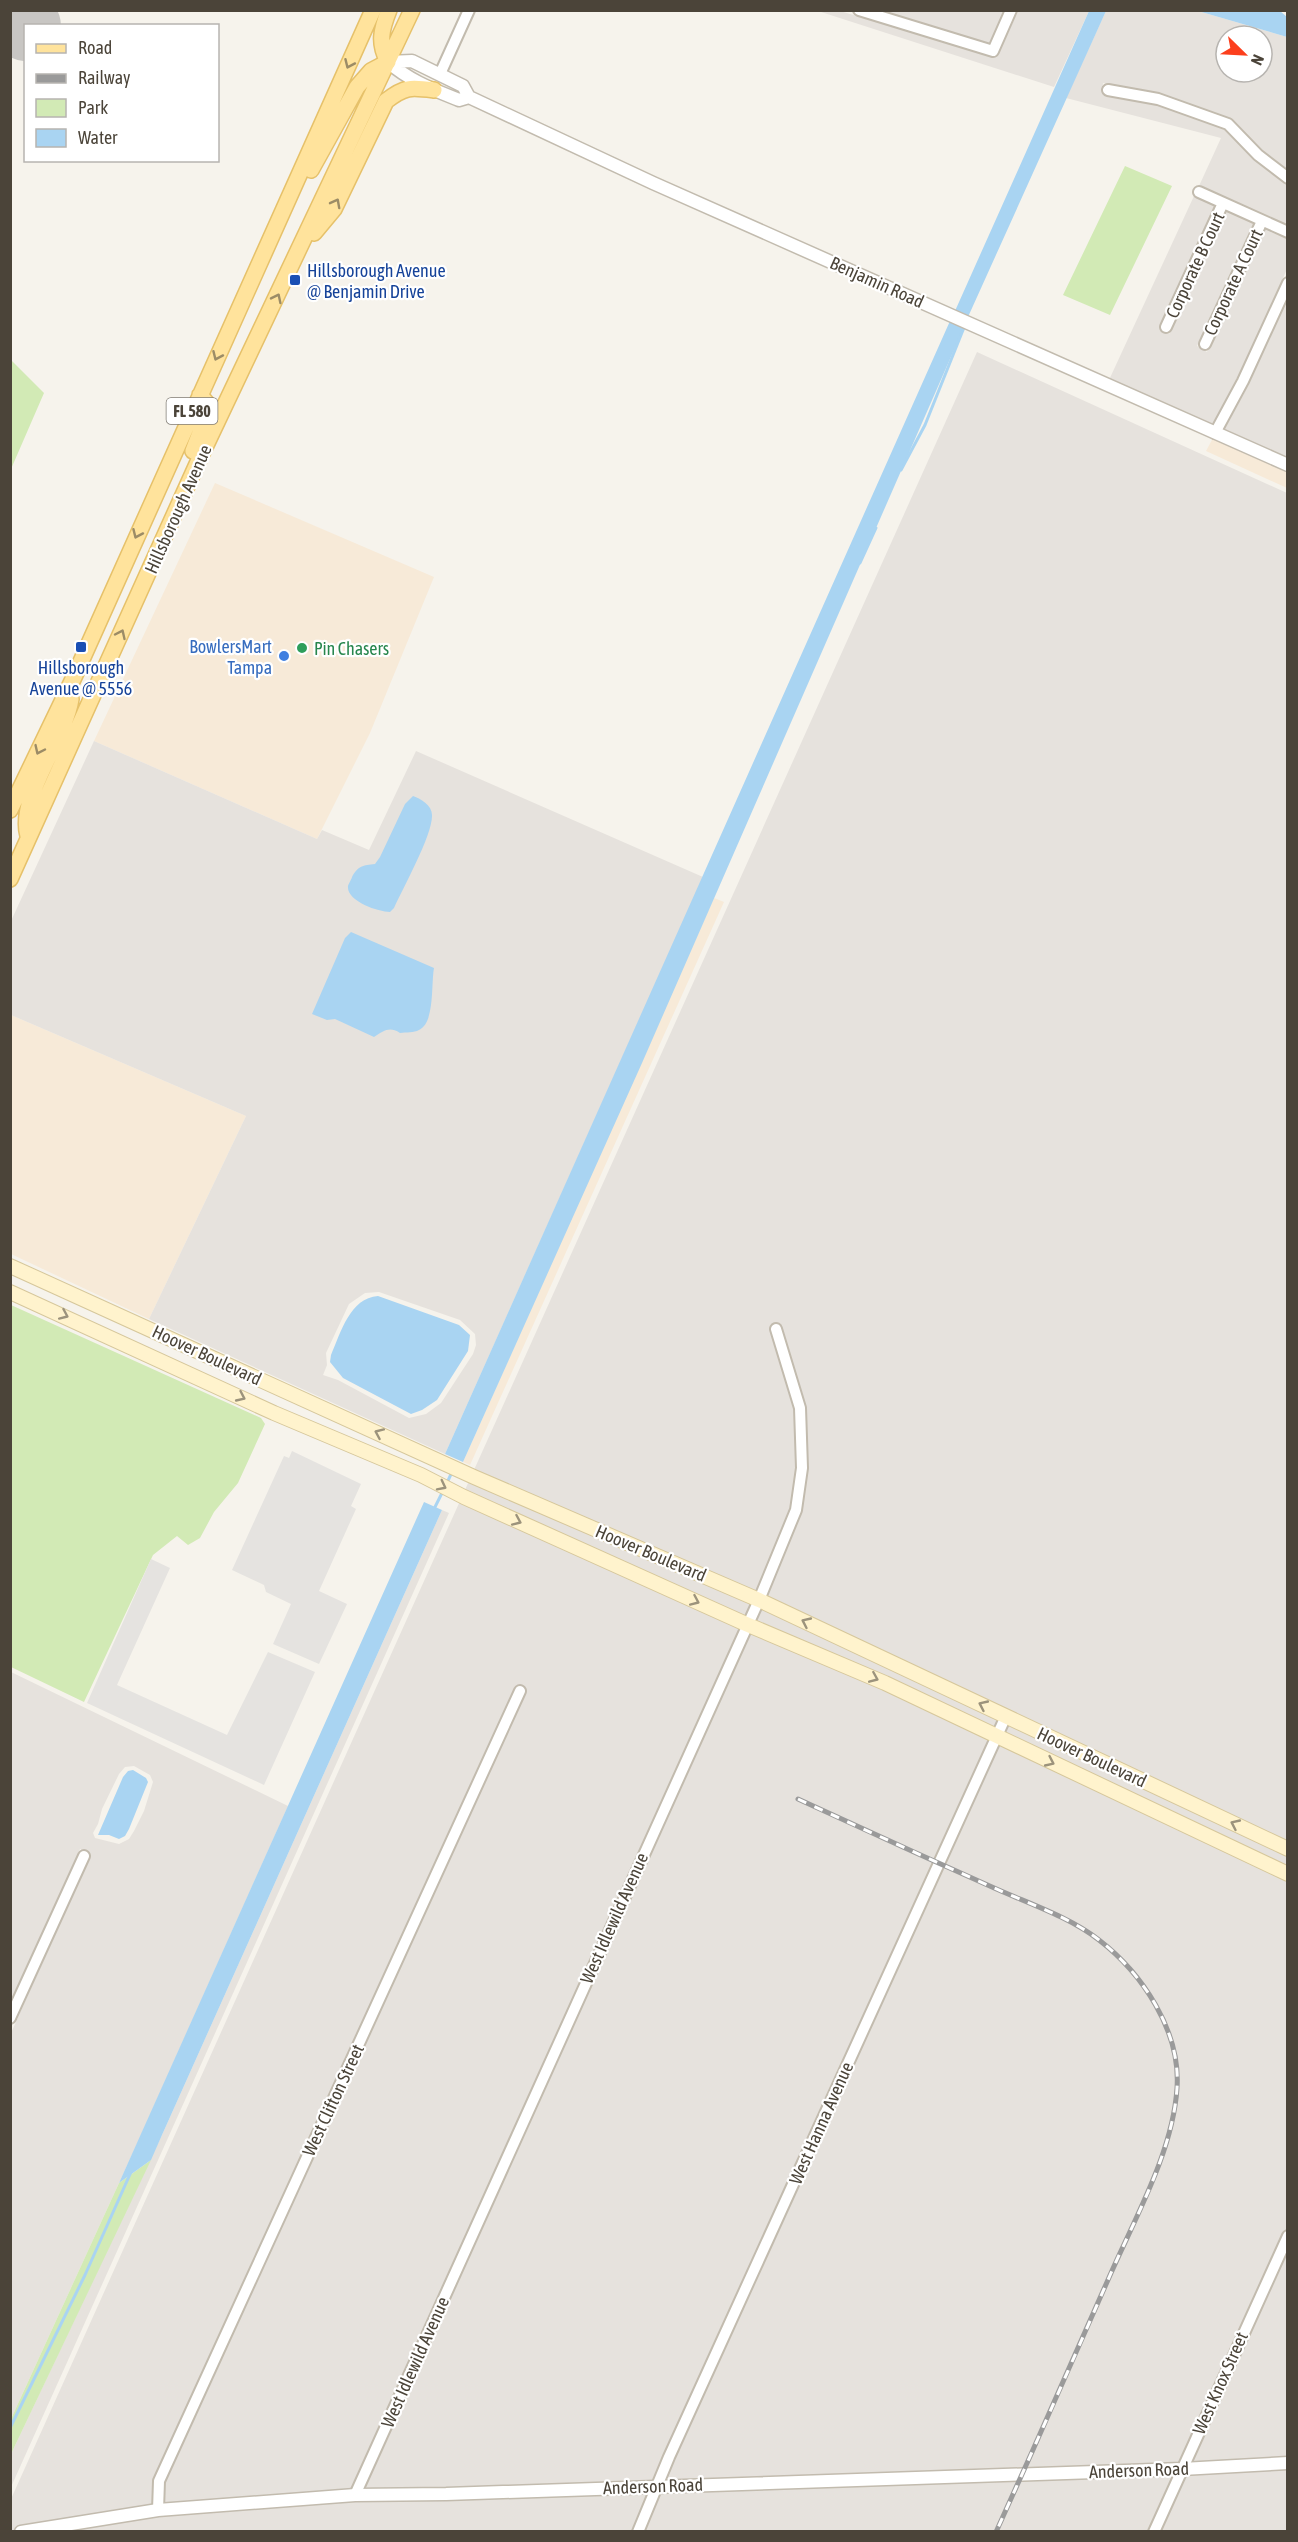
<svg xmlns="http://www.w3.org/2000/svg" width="1298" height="2542" font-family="'Asap Condensed',sans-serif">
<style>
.commercial{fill:#f7ead8}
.industrial{fill:#e6e2dd;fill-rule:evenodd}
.green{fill:#d2eab5}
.parking{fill:#e5e3e0}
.water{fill:#a9d4f2}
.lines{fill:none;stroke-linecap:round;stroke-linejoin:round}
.stream{stroke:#a9d4f2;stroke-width:3}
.runway{stroke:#c8c6c3;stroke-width:70}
.minor-casing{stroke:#c2bbae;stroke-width:14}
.tertiary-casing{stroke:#c2bbae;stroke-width:15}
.secondary-casing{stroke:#d6c79b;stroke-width:16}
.primary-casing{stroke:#e6c16a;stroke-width:18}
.minor{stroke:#fff;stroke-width:10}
.tertiary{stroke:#fff;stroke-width:12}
.secondary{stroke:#fff3cd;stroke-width:14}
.primary{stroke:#ffe39c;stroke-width:15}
.rail-casing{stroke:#9a9a9a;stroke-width:5}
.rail{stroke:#fff;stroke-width:3;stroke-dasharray:9;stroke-linecap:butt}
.oneway{stroke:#9c8c66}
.oneway2{stroke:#9c937c}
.transit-dot{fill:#1a4fb4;stroke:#fff;stroke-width:2}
.leisure-dot{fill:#2e9e5b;stroke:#fff;stroke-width:2}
.shop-dot{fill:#3f7fe0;stroke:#fff;stroke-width:2}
.labels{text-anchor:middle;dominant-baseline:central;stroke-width:4.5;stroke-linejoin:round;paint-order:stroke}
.shield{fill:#fff;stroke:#817c74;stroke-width:1.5}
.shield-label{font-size:16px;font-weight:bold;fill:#4b4439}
.street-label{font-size:18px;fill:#4b4439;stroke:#fff}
.transit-label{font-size:18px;fill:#164399;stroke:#fff;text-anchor:start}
.shop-label{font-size:18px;fill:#366cbe;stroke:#fff;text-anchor:end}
.leisure-label{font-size:18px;fill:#27864d;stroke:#fff;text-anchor:start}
</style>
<rect width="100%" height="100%" fill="#f6f3ec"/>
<path class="commercial" d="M 1213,438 L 1287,470 L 1287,488 L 1206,451 Z
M 215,483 L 434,577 L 370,733 L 317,839 L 94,741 Z
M 714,898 L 724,902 L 470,1465 L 463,1462 Z
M 11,1015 L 246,1116 L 149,1319 L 11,1254 Z"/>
<path class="industrial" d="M 818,11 L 840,11 L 992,56 L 999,53 L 1018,11 L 1089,11 L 1054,87 Z
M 878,11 L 1005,11 L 989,44 Z
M 1106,11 L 1198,11 L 1287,37 L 1287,172 L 1261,151 L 1229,119 L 1159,94 L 1103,83 L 1102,93 L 1156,105 L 1224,128 L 1254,159 L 1287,185 L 1287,226 L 1199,186 L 1221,138 L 1066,98 ZM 1226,36 L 1262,36 L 1262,72 L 1226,72 Z
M 1194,196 L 1216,206 L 1159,329 L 1169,334 L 1227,211 L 1254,223 L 1197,346 L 1207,352 L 1265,228 L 1287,238 L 1287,269 L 1238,379 L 1212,426 L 1109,380 Z
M 1287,298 L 1287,459 L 1224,430 L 1249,384 Z
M 977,352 L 1287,493 L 1287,2531 L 11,2532 L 11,2499 Z
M 94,741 L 317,839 L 322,830 L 369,850 L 416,751 L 703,877 L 445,1454 L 149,1319 L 246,1116 L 11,1015 L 11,921 ZM 379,1292 L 460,1320 L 475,1334 L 476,1345 L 473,1354 L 441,1403 L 426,1414 L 409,1418 L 338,1380 L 323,1375 L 327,1365 L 326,1353 L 349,1304 L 365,1293 Z
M 442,1510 L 449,1513 L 11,2487 L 11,2454 L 162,2135 Z
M 11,1672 L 288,1806 L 141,2135 L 11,2419 L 11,2033 L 91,1854 L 80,1849 L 11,2004 ZM 134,1766 L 150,1775 L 153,1782 L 144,1811 L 134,1831 L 129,1839 L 119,1844 L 95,1838 L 93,1833 L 98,1824 L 102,1809 L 119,1774 L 125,1767 Z"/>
<path class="green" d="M 1125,166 L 1172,186 L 1110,315 L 1063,295 Z
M 11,360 L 44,393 L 11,469 Z
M 11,1305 L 261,1418 L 265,1424 L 238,1483 L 214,1512 L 200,1538 L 188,1545 L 177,1536 L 153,1555 L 84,1702 L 11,1667 Z
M 151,2160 L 11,2454 L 11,2419 L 119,2183 Z"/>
<path class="parking" d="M 292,1451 L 361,1484 L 351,1506 L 356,1509 L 319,1591 L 347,1604 L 319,1664 L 273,1644 L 291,1604 L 266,1592 L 264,1585 L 232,1570 L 284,1456 L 289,1458 Z
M 151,1559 L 170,1568 L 117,1685 L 227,1735 L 268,1652 L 315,1672 L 264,1785 L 87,1703 Z"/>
<path class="water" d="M 1089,11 L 1106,11 L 968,317 L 955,311 Z
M 1198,11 L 1280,11 L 1287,17 L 1287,37 Z
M 950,321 L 964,327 L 642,1063 L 463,1462 L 445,1454 Z
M 413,796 C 421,799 432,805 432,815 C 433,834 403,888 394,908 L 390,912 C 378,912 346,901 348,886 C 348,885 352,878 352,877 C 358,866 363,865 375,864 L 380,857 L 405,804 Z
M 351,932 L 434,968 C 431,984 435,1023 419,1030 C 414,1033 406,1032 400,1033 C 389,1026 384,1031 374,1037 L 335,1019 L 327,1020 L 312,1014 L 345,938 Z
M 378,1296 L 459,1325 L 470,1335 L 468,1351 L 437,1400 L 422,1410 L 411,1414 L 343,1378 L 330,1362 L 331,1355 C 341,1332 350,1298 378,1296 Z
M 424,1502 L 442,1510 L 162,2135 L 151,2160 L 119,2183 Z
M 133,1770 L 146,1778 L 148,1782 L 129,1829 L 125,1836 L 119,1839 L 109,1835 L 98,1835 L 123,1777 L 128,1771 Z"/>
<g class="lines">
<path class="stream" d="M 901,470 L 925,425 L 965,325
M 860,563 L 876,528
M 446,1485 L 452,1472
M 434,1509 L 443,1491
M 10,2428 L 85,2275 L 131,2172"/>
<path class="runway" d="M 10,18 L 26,26"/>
<defs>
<path id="minor" d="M 859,10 L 993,51 L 1011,10
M 440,74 L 469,10
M 1108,90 L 1158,99 L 1228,124 L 1258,155 L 1288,178
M 1199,192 L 1288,232
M 1166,327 L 1223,203
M 1205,344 L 1262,221
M 1215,433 L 1243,381 L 1288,283
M 10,2018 L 84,1856
M 355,2495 L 759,1600 L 796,1510 L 802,1468 L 800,1408 L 776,1329
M 158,2510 L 159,2481 L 520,1691
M 638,2532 L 669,2457 L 1006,1716
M 1154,2532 L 1288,2236"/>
<path id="tertiary" d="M 388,62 L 412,61 L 463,86 L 469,97 L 653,183 L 1288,465
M 388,62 C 410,81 432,89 459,100 L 469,97
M 21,2532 L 158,2510 L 355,2495 L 446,2494 L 1182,2469 L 1288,2463"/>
<path id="secondary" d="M 10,1266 L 474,1477 L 759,1600 L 1288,1849
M 10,1292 L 274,1413 L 421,1475 L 464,1497 L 746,1624 L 885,1683 L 1288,1874"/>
<path id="primary" d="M 388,62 C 378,43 381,30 389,10
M 311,170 L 357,87 L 371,71 L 388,62
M 314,233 L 334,209 L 386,101 C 405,86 411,87 434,90
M 193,451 L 210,407 L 200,395
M 10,810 L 75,675 L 373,10
M 28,836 C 17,797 65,740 71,699
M 10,879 L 198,462 L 412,10"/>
</defs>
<use href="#minor" class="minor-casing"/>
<use href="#tertiary" class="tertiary-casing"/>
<use href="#secondary" class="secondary-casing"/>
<use href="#primary" class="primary-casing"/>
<use href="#minor" class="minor"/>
<use href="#tertiary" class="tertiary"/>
<use href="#secondary" class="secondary"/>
<use href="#primary" class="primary"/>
<defs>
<path id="rail" d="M 798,1799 C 863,1829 927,1858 992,1887 C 1027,1903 1068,1916 1099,1940 C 1142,1973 1181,2031 1177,2088 C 1173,2151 1136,2216 1111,2273 C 1073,2360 1035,2446 996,2532"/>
</defs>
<use href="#rail" class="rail-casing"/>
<use href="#rail" class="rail"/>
</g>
<defs><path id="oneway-chevron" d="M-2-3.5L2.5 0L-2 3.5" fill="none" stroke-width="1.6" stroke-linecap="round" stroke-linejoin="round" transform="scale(1.5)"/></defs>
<g class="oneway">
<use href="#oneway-chevron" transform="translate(349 64) rotate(114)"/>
<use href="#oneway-chevron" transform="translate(336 203) rotate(-62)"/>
<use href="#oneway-chevron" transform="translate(277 298) rotate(-64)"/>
<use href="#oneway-chevron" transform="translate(217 356) rotate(114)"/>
<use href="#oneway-chevron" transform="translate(137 534) rotate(114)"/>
<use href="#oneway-chevron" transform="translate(121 634) rotate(-65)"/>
<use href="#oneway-chevron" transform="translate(39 750) rotate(115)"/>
</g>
<g class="oneway2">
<use href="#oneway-chevron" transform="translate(64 1315) rotate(24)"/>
<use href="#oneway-chevron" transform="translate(241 1397) rotate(25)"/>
<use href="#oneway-chevron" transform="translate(379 1433) rotate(-156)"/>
<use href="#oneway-chevron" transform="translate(442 1486) rotate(27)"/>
<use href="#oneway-chevron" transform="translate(517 1521) rotate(24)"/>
<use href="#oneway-chevron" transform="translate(695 1601) rotate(24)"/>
<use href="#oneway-chevron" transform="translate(806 1622) rotate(-155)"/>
<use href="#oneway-chevron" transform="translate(874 1678) rotate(23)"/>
<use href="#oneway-chevron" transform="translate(983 1705) rotate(-155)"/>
<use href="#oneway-chevron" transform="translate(1050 1762) rotate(25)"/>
<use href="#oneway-chevron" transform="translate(1235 1824) rotate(-155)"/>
</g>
<g class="transit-dot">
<rect x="289" y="274" width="12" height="12" rx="3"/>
<rect x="75" y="641" width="12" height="12" rx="3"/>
</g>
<circle class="leisure-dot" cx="302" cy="648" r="6"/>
<circle class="shop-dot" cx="284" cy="656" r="6"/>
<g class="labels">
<rect class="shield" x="166.5" y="398" width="51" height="26" rx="4.5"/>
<g class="shield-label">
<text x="192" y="411">FL 580</text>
</g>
<g class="street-label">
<text transform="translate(1195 265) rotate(-65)">Corporate B Court</text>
<text transform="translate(877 282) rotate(24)">Benjamin Road</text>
<text transform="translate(1233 282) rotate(-65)">Corporate A Court</text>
<text transform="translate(178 509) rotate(-66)">Hillsborough Avenue</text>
<text transform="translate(207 1355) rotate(25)">Hoover Boulevard</text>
<text transform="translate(651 1553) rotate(23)">Hoover Boulevard</text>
<text transform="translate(1092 1757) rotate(25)">Hoover Boulevard</text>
<text transform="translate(614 1918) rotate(-66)">West Idlewild Avenue</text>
<text transform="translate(333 2100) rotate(-65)">West Clifton Street</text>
<text transform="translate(821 2123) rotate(-66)">West Hanna Avenue</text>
<text transform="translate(415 2362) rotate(-66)">West Idlewild Avenue</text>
<text transform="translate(1220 2383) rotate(-66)">West Knox Street</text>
<text transform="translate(1139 2470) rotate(-2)">Anderson Road</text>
<text transform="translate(653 2486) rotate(-2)">Anderson Road</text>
</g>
<g class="transit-label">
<text x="307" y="270">Hillsborough Avenue<tspan x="307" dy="21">@ Benjamin Drive</tspan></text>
<text x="81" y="667" text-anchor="middle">Hillsborough<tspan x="81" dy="21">Avenue @ 5556</tspan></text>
</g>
<g class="shop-label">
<text x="272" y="646">BowlersMart<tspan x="272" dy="21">Tampa</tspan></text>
</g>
<g class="leisure-label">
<text x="314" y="648">Pin Chasers</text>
</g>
</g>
<rect width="1298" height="2542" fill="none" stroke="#4b4439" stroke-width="24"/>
<rect x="24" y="24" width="195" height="138" fill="#ffffff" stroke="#b7b4b0" stroke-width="1.5"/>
<rect x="36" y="44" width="30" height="9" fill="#ffe39c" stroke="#b7b4b0" stroke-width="1.5"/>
<text x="78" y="54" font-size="18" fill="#4b4439">Road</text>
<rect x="36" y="74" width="30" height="9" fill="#9a9a9a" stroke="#b7b4b0" stroke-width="1.5"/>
<text x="78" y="84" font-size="18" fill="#4b4439">Railway</text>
<rect x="36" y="99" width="30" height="18" fill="#d2eab5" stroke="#b7b4b0" stroke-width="1.5"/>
<text x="78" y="114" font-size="18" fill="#4b4439">Park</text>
<rect x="36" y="129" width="30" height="18" fill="#a9d4f2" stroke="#b7b4b0" stroke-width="1.5"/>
<text x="78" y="144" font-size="18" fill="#4b4439">Water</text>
<g transform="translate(1244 54) rotate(114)"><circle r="28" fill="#ffffff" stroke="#b7b4b0" stroke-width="1.5"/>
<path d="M0-4.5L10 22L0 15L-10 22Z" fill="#fc3f1d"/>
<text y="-9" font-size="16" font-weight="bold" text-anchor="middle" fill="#4b4439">N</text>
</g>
</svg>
